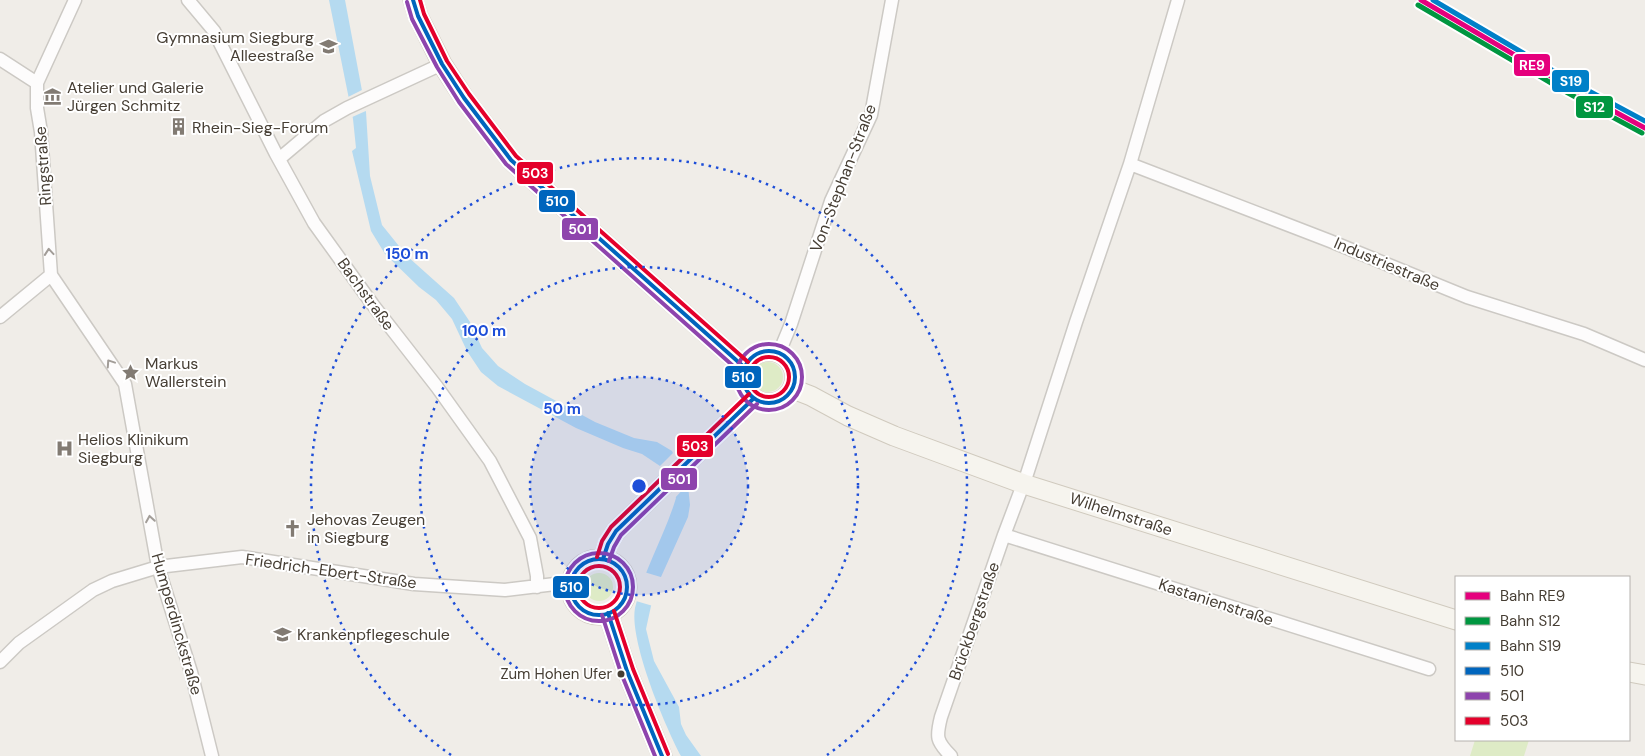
<svg xmlns="http://www.w3.org/2000/svg" width="1645" height="756" font-family="'DM Sans',sans-serif">
<style>
.green{fill:#deebc6}
.water{fill:#b5daf0}
.pier{fill:#f0ede8}
.lines{fill:none;stroke-linecap:round;stroke-linejoin:round}
.street-casing{stroke:#ccc9c4;stroke-width:15}
.secondary-casing{stroke:#d0cabe;stroke-width:21}
.street{stroke:#fdfcfc;stroke-width:12}
.secondary{stroke:#f6f4ee;stroke-width:19}
.bus-1-casing{stroke:#fff;stroke-width:8}
.bus-2-casing{stroke:#fff;stroke-width:8}
.bus-3-casing{stroke:#fff;stroke-width:8}
.bus-1{stroke:#0065bd;stroke-width:4}
.bus-2{stroke:#8e44ad;stroke-width:4}
.bus-3{stroke:#e4002b;stroke-width:4}
.rail-1-casing{stroke:#fff;stroke-width:9}
.rail-2-casing{stroke:#fff;stroke-width:9}
.rail-3-casing{stroke:#fff;stroke-width:9}
.rail-1{stroke:#e5007d;stroke-width:5}
.rail-2{stroke:#009640;stroke-width:5}
.rail-3{stroke:#0080c8;stroke-width:5}
.oneway{stroke:#a29d98}
.ring{fill:none;stroke:#1d4ed8;stroke-width:2.5;stroke-dasharray:2.5 5}
.bus-dot{fill:#463e34;stroke:#fff;stroke-width:2}
.labels{text-anchor:middle;dominant-baseline:central;stroke-width:4;stroke-linejoin:round;paint-order:stroke}
.bus-label{font-size:15px;fill:#463e34;stroke:#fff;text-anchor:end}
.poi-label{font-size:16px;fill:#463e34;stroke:#fff;text-anchor:start}
.street-label{font-size:16px;fill:#463e34;stroke:#fff}
.centre{fill:#1d4ed8;stroke:#fff;stroke-width:2.5}
.ring-label{font-size:15px;text-anchor:middle;font-weight:bold;fill:#1d4ed8;stroke:#fff;stroke-width:4;stroke-linejoin:round;paint-order:stroke}
.line-badge{stroke:#fff;stroke-width:2}
.badge-label{font-size:14px;text-anchor:middle;font-weight:bold;fill:#fff}
</style>
<rect width="100%" height="100%" fill="#f0ede8"/>
<path class="green" d="M753 377a15 15 0 1 1 30 0a15 15 0 1 1-30 0Z
M585 587a14 14 0 1 1 28 0a14 14 0 1 1-28 0Z
M 1475,740 L 1529,740 L 1524,756 L 1470,756 Z"/>
<path class="water" d="M 329,0 L 345,0 L 366,112 L 370,176 L 382,225 L 407,256 L 454,298 L 470,322 L 482,348 L 498,366 L 525,384 L 595,422 L 634,438 L 657,442 L 672,451 L 688,486 L 690,505 L 688,517 L 661,577 L 651,606 L 646,629 L 654,661 L 679,707 L 681,724 L 686,735 L 701,756 L 681,756 C 665,726 629,641 635,608 C 643,571 665,535 676,498 L 660,466 L 642,454 L 623,448 L 576,428 L 498,386 L 481,372 L 467,351 L 452,319 L 436,300 L 419,287 L 385,254 L 371,231 L 352,151 L 356,148 L 353,119 Z"/>
<path class="pier" d="M 364,89 L 368,110 L 350,118 L 346,98 Z
M 675,451 L 688,484 L 673,500 L 658,468 Z
M 644,572 L 664,578 L 653,606 L 636,601 Z"/>
<g class="lines">
<defs>
<path id="street" d="M 188,0 L 214,31 L 276,154 L 314,223 L 373,305 L 437,387 L 490,461 L 530,538 L 537,576 L 537,587
M 0,59 L 37,83
M 279,159 L 324,121 L 347,108 L 442,64
M 1130,164 L 1330,241 L 1467,297 L 1584,334 L 1645,360
M 51,275 L 125,384 L 158,567 L 191,672 L 212,756
M 51,275 L 41,132 L 37,108 L 37,83 L 75,0
M 0,317 L 51,275
M 779,353 L 791,324 L 831,201 L 871,115 L 892,0
M 1004,535 L 1429,669
M 0,662 L 19,643 L 93,590 L 112,581 L 158,567 L 242,557 L 414,584 L 505,590 L 555,584 L 571,585
M 951,756 C 936,741 936,737 941,717 L 1004,535 L 1027,474 L 1076,322 L 1130,164 L 1178,0"/>
<path id="secondary" d="M 413,0 L 418,16 L 442,64 L 464,98 L 511,160 L 744,367
M743 377a26 26 0 1 1 52 0a26 26 0 1 1-52 0Z
M 793,389 L 811,396 L 848,416 L 894,436 L 1024,484 L 1456,620
M 603,559 L 608,544 L 616,531 L 753,399
M571 587a28 28 0 1 1 56 0a28 28 0 1 1-56 0Z
M 608,613 L 627,671 L 662,756
M 1629,672 L 1645,675"/>
</defs>
<use href="#street" class="street-casing"/>
<use href="#secondary" class="secondary-casing"/>
<use href="#street" class="street"/>
<use href="#secondary" class="secondary"/>
<defs>
<path id="bus-1" d="M 413,0 L 418,16 L 442,64 L 464,98 L 511,160 L 744,367
M743 377a26 26 0 1 1 52 0a26 26 0 1 1-52 0Z
M 603,559 L 608,544 L 616,531 L 753,399
M571 587a28 28 0 1 1 56 0a28 28 0 1 1-56 0Z
M 608,613 L 627,671 L 662,756"/>
<path id="bus-2" d="M 407,2 L 412,19 L 437,67 L 459,102 L 506,164 L 740,372
M736 377a33 33 0 1 1 66 0a33 33 0 1 1-66 0Z
M565 587a34 34 0 1 1 68 0a34 34 0 1 1-68 0Z
M 609,561 L 614,547 L 621,535 L 757,404
M 602,615 L 621,673 L 655,756"/>
<path id="bus-3" d="M 420,0 L 424,14 L 447,61 L 469,94 L 516,156 L 748,362
M749 377a20 20 0 1 1 40 0a20 20 0 1 1-40 0Z
M 597,557 L 602,541 L 611,527 L 749,394
M578 587a21 21 0 1 1 42 0a21 21 0 1 1-42 0Z
M 614,611 L 633,669 L 668,754"/>
</defs>
<use href="#bus-1" class="bus-1-casing"/>
<use href="#bus-2" class="bus-2-casing"/>
<use href="#bus-3" class="bus-3-casing"/>
<use href="#bus-1" class="bus-1"/>
<use href="#bus-2" class="bus-2"/>
<use href="#bus-3" class="bus-3"/>
<defs>
<path id="rail-1" d="M 1421,0 L 1571,88 L 1645,128"/>
<path id="rail-2" d="M 1418,5 L 1568,93 L 1642,133"/>
<path id="rail-3" d="M 1433,0 L 1574,83 L 1645,121"/>
</defs>
<use href="#rail-1" class="rail-1-casing"/>
<use href="#rail-2" class="rail-2-casing"/>
<use href="#rail-3" class="rail-3-casing"/>
<use href="#rail-1" class="rail-1"/>
<use href="#rail-2" class="rail-2"/>
<use href="#rail-3" class="rail-3"/>
</g>
<defs><path id="oneway-chevron" d="M-2-3.5L2.5 0L-2 3.5" fill="none" stroke-width="1.6" stroke-linecap="round" stroke-linejoin="round" transform="scale(1.25)"/></defs>
<g class="oneway">
<use href="#oneway-chevron" transform="translate(49 252) rotate(-95)"/>
<use href="#oneway-chevron" transform="translate(110 363) rotate(-124)"/>
<use href="#oneway-chevron" transform="translate(150 519) rotate(-99)"/>
</g>
<circle cx="639" cy="486" r="109" fill="#1d4ed8" fill-opacity=".12"/>
<g class="ring">
<circle cx="639" cy="486" r="109"/>
<circle cx="639" cy="486" r="219"/>
<path d="M451 755A328 328 0 1 1 827 755"/>
</g>
<defs>
<symbol id="school-bare" viewBox="-9 -9 18 18"><path d="M0-5L7-2L0 1L-7-2ZM-4 1L0 2.5L4 1V4Q0 6-4 4Z" fill="#827b73" stroke="#fff" stroke-width="2.5" paint-order="stroke"/></symbol>
<symbol id="museum-bare" viewBox="-9 -9 18 18"><path d="M0-6L6-3V-2H-6V-3ZM-5-1h2V3h-2ZM-1-1h2V3h-2ZM3-1h2V3H3ZM-6 4H6V6H-6Z" fill="#827b73" stroke="#fff" stroke-width="2.5" paint-order="stroke"/></symbol>
<symbol id="building-bare" viewBox="-9 -9 18 18"><path d="M-4-6H4V6H1V3H-1V6H-4ZM-2.5-4.3h1.7v1.8h-1.7ZM.8-4.3h1.7v1.8H.8ZM-2.5-1h1.7V.8h-1.7ZM.8-1h1.7V.8H.8Z" fill="#827b73" stroke="#fff" stroke-width="2.5" paint-order="stroke"/></symbol>
<symbol id="sight-bare" viewBox="-9 -9 18 18"><path d="M0-6L1.8-2.2L6-1.7L2.9 1.2L3.7 5.4L0 3.3L-3.7 5.4L-2.9 1.2L-6-1.7L-1.8-2.2Z" fill="#827b73" stroke="#fff" stroke-width="2.5" paint-order="stroke"/></symbol>
<symbol id="hospital-bare" viewBox="-9 -9 18 18"><path d="M-5-5h3v3.5h4V-5h3V5h-3V1.5h-4V5h-3Z" fill="#827b73" stroke="#fff" stroke-width="2.5" paint-order="stroke"/></symbol>
<symbol id="church-bare" viewBox="-9 -9 18 18"><path d="M-1.2-6h2.4v3.5h3.3v2.4h-3.3V6h-2.4V-.1h-3.3v-2.4h3.3Z" fill="#827b73" stroke="#fff" stroke-width="2.5" paint-order="stroke"/></symbol>
<symbol id="university-bare" viewBox="-9 -9 18 18"><path d="M0-5L7-2L0 1L-7-2ZM-4 1L0 2.5L4 1V4Q0 6-4 4Z" fill="#827b73" stroke="#fff" stroke-width="2.5" paint-order="stroke"/></symbol>
</defs>
<g fill-rule="evenodd">
<use href="#school-bare" x="316" y="34" width="25" height="25"/>
<use href="#museum-bare" x="40" y="84" width="25" height="25"/>
<use href="#building-bare" x="166" y="114" width="25" height="25"/>
<use href="#sight-bare" x="118" y="360" width="25" height="25"/>
<use href="#hospital-bare" x="52" y="436" width="25" height="25"/>
<use href="#church-bare" x="280" y="516" width="25" height="25"/>
<use href="#university-bare" x="270" y="622" width="25" height="25"/>
</g>
<circle class="bus-dot" cx="621" cy="674" r="4.5"/>
<g class="labels">
<g class="bus-label">
<text x="612" y="674">Zum Hohen Ufer</text>
</g>
<g class="poi-label">
<text x="314" y="37" text-anchor="end">Gymnasium Siegburg<tspan x="314" dy="18">Alleestraße</tspan></text>
<text x="67" y="87">Atelier und Galerie<tspan x="67" dy="18">Jürgen Schmitz</tspan></text>
<text x="192" y="127">Rhein-Sieg-Forum</text>
<text x="145" y="363">Markus<tspan x="145" dy="18">Wallerstein</tspan></text>
<text x="78" y="439">Helios Klinikum<tspan x="78" dy="18">Siegburg</tspan></text>
<text x="307" y="519">Jehovas Zeugen<tspan x="307" dy="18">in Siegburg</tspan></text>
<text x="297" y="634">Krankenpflegeschule</text>
</g>
<g class="street-label">
<text transform="translate(43 166) rotate(-94)">Ringstraße</text>
<text transform="translate(843 178) rotate(-69)">Von-Stephan-Straße</text>
<text transform="translate(1387 264) rotate(23)">Industriestraße</text>
<text transform="translate(366 294) rotate(54)">Bachstraße</text>
<text transform="translate(1121 514) rotate(18)">Wilhelmstraße</text>
<text transform="translate(331 571) rotate(8)">Friedrich-Ebert-Straße</text>
<text transform="translate(1216 602) rotate(18)">Kastanienstraße</text>
<text transform="translate(974 621) rotate(-71)">Brückbergstraße</text>
<text transform="translate(177 624) rotate(74)">Humperdinckstraße</text>
</g>
</g>
<circle cx="639" cy="486" r="8" class="centre"/>
<g class="ring-label">
<text x="407" y="259">150 m</text>
<text x="484" y="336">100 m</text>
<text x="562" y="414">50 m</text>
</g>
<g class="line-badge">
<rect x="1513" y="53" width="38" height="24" rx="5" fill="#e5007d"/>
<rect x="1551" y="69" width="39" height="24" rx="5" fill="#0080c8"/>
<rect x="1575" y="95" width="39" height="24" rx="5" fill="#009640"/>
<rect x="516" y="161" width="38" height="24" rx="5" fill="#e4002b"/>
<rect x="538" y="189" width="38" height="24" rx="5" fill="#0065bd"/>
<rect x="561" y="217" width="38" height="24" rx="5" fill="#8e44ad"/>
<rect x="724" y="365" width="38" height="24" rx="5" fill="#0065bd"/>
<rect x="676" y="434" width="38" height="24" rx="5" fill="#e4002b"/>
<rect x="660" y="467" width="38" height="24" rx="5" fill="#8e44ad"/>
<rect x="552" y="575" width="38" height="24" rx="5" fill="#0065bd"/>
</g>
<g class="badge-label">
<text x="1532" y="70">RE9</text>
<text x="1571" y="86">S19</text>
<text x="1594" y="112">S12</text>
<text x="535" y="178">503</text>
<text x="557" y="206">510</text>
<text x="580" y="234">501</text>
<text x="743" y="382">510</text>
<text x="695" y="451">503</text>
<text x="679" y="484">501</text>
<text x="571" y="592">510</text>
</g>
<rect x="1455" y="576" width="175" height="165" fill="#ffffff" stroke="#b5b2ae"/>
<rect x="1465" y="592" width="25" height="8" fill="#e5007d" stroke="#b5b2ae"/>
<text x="1500" y="601" font-size="15" fill="#463e34">Bahn RE9</text>
<rect x="1465" y="617" width="25" height="8" fill="#009640" stroke="#b5b2ae"/>
<text x="1500" y="626" font-size="15" fill="#463e34">Bahn S12</text>
<rect x="1465" y="642" width="25" height="8" fill="#0080c8" stroke="#b5b2ae"/>
<text x="1500" y="651" font-size="15" fill="#463e34">Bahn S19</text>
<rect x="1465" y="667" width="25" height="8" fill="#0065bd" stroke="#b5b2ae"/>
<text x="1500" y="676" font-size="15" fill="#463e34">510</text>
<rect x="1465" y="692" width="25" height="8" fill="#8e44ad" stroke="#b5b2ae"/>
<text x="1500" y="701" font-size="15" fill="#463e34">501</text>
<rect x="1465" y="717" width="25" height="8" fill="#e4002b" stroke="#b5b2ae"/>
<text x="1500" y="726" font-size="15" fill="#463e34">503</text>
</svg>
